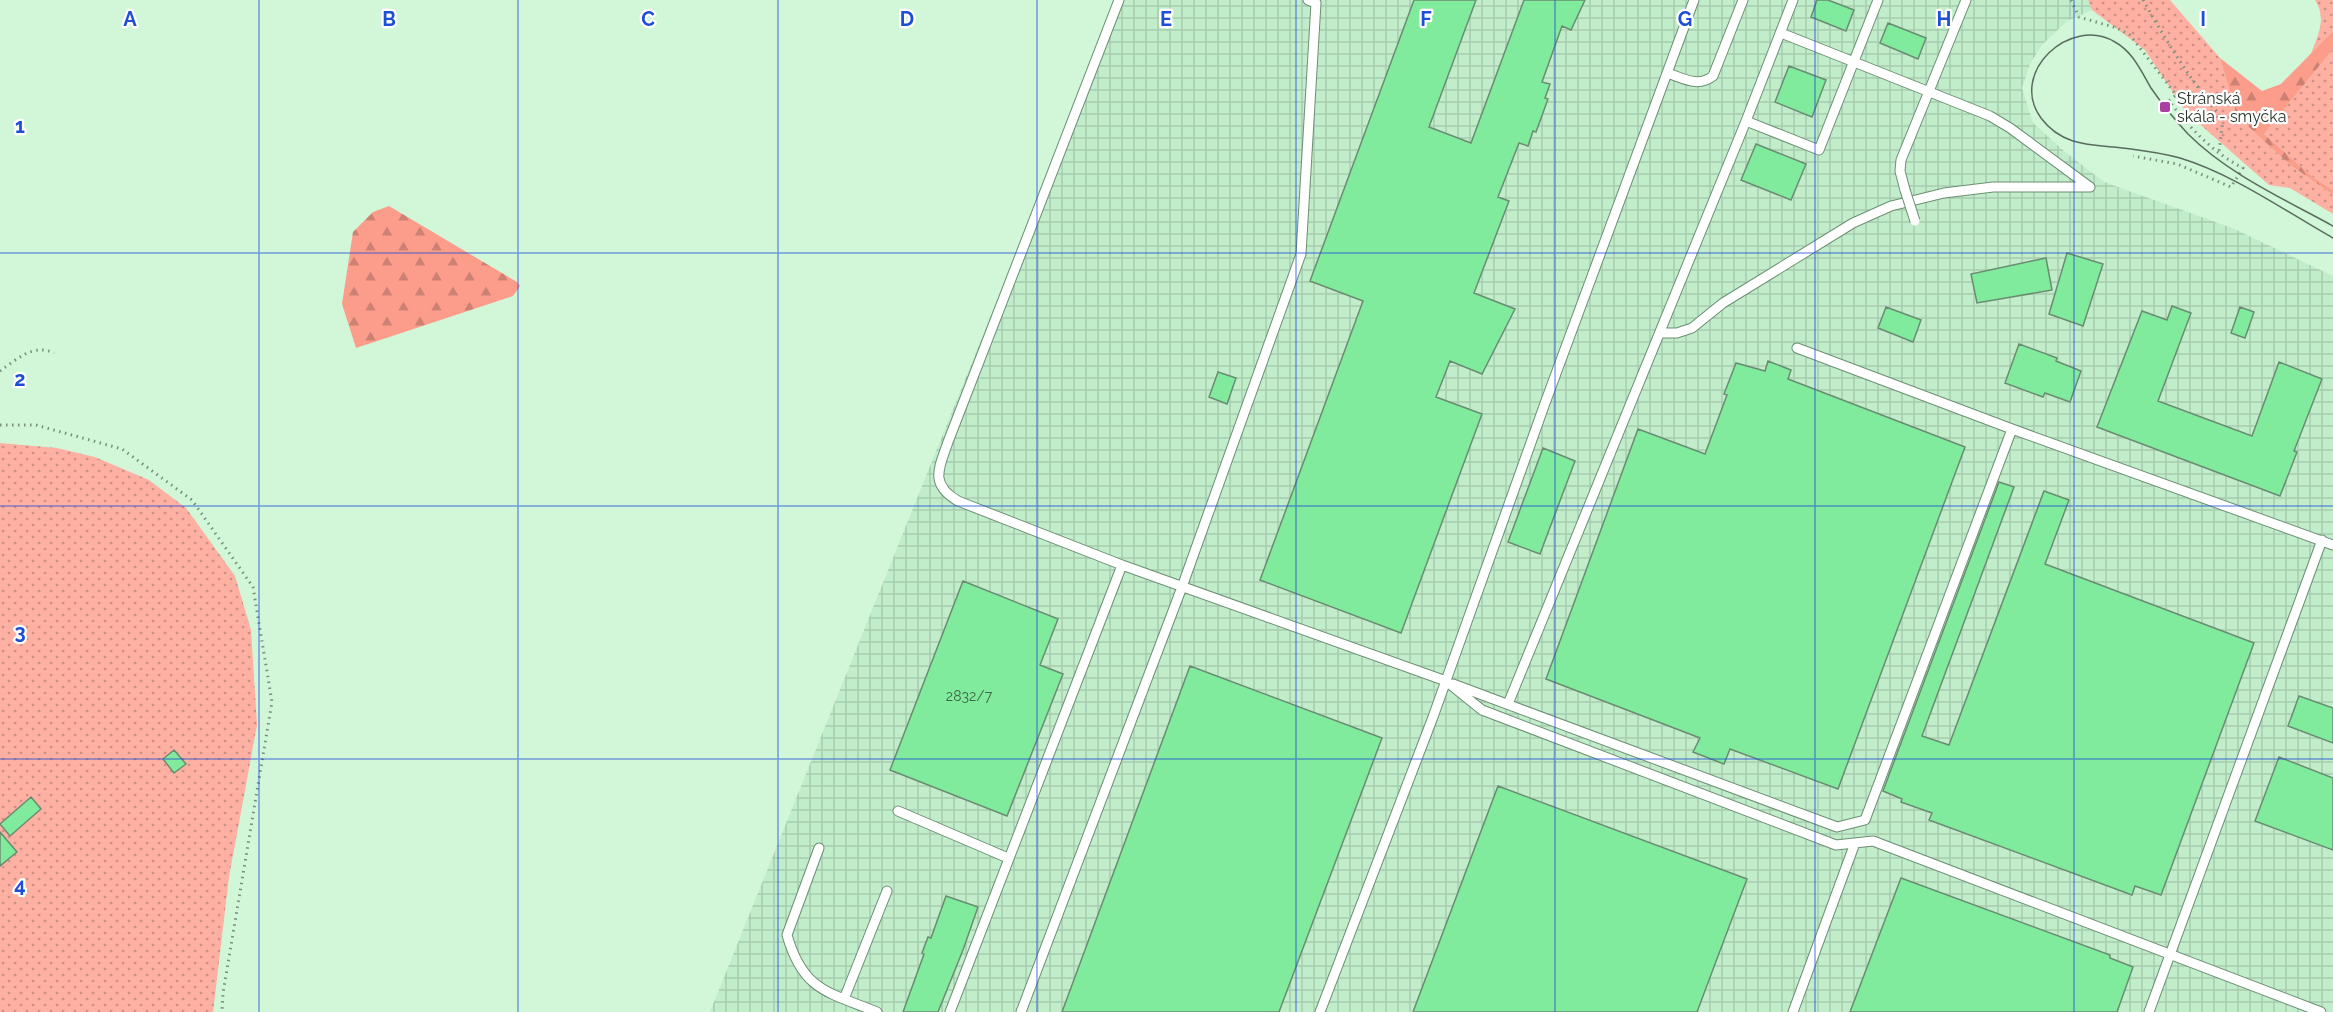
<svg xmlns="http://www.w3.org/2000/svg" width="2333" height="1012" font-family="Raleway,sans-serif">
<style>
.industrial{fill:url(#industrial-grid)}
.grass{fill:url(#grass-dots)}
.forest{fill:url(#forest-firs)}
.building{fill:#80ea9d;stroke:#6a8d72;stroke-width:1.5}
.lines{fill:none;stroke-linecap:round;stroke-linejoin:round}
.service-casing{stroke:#6c8f73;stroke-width:11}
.path{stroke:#78917d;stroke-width:3;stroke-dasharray:1.5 4.5;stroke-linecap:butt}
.service{stroke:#fff;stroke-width:9}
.tram{stroke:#596e5e;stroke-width:1.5}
.service-bridge-casing{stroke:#6c8f73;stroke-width:11;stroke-linecap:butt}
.service-bridge{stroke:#fff;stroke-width:9}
.grid{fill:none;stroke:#1d4ed8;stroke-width:1.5;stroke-opacity:0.55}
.poi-dot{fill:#aa40a2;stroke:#fff;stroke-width:2}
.labels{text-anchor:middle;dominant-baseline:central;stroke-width:4.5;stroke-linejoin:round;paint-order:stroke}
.number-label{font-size:14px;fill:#3e6348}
.poi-label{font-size:16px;fill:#28362b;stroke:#fff;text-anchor:start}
.grid-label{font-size:20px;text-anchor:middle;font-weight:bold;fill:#1d4ed8;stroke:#fff;stroke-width:4.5;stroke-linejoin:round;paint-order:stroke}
</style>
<defs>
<pattern id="industrial-grid" width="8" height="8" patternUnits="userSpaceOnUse" patternTransform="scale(1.5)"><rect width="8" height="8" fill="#c1edca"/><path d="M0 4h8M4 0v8" fill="none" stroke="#a6ccae"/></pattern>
<pattern id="grass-dots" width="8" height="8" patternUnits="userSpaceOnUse" patternTransform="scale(1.5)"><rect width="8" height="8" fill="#feb0a2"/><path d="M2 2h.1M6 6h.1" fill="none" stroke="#ce9084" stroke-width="1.8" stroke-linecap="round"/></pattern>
<pattern id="forest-firs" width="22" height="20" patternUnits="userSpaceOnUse" patternTransform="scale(1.5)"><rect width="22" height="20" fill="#fc9d8c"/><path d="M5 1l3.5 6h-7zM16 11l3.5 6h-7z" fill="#cc8173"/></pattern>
</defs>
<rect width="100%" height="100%" fill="#d1f6d8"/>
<path class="industrial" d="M 1118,0 L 2088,0 L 2092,10 L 2067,21 L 2042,45 L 2030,64 L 2022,88 L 2033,123 L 2064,151 L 2104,182 L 2232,228 L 2333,276 L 2333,1012 L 710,1012 Z"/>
<path class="grass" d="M 2088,0 L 2170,0 L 2220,58 L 2237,116 L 2289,164 L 2333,195 L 2333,214 L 2290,188 L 2269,185 L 2186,112 L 2145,50 L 2092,10 Z
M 2315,0 L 2333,0 L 2333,31 L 2311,54 C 2318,35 2327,19 2315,0 Z
M 2333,49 L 2333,190 L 2314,178 L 2264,134 Z
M 0,443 L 57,448 L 95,457 L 149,480 L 186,508 L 235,576 L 251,630 L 257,725 L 229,877 L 213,1012 L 0,1012 Z"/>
<path class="forest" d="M 2333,31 L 2333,49 L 2264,134 L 2314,178 L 2333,190 L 2333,195 L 2289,164 L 2237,116 L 2220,58 L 2262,91 L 2281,84 Z
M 389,206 L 517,282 L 520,286 L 513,296 L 356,348 L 342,304 L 353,232 L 373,212 Z"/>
<path class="building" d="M 1414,0 L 1476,0 L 1429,127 L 1471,143 L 1524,0 L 1585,0 L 1571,30 L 1562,26 L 1542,82 L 1550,84 L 1545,98 L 1548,99 L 1536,132 L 1533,131 L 1528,146 L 1519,143 L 1498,197 L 1509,201 L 1474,293 L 1515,309 L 1482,374 L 1450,361 L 1436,397 L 1482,414 L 1401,633 L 1260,580 L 1363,301 L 1310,281 Z
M 1817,0 L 1828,0 L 1854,10 L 1846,31 L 1811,17 Z
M 1888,23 L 1926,38 L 1918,59 L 1880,43 Z
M 1789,66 L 1826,80 L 1812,117 L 1775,102 Z
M 1756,144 L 1806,164 L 1791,200 L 1741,180 Z
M 2067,253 L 2103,264 L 2083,326 L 2049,314 Z
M 2046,258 L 2052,290 L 1977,303 L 1971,274 Z
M 2172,306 L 2191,313 L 2158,401 L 2252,436 L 2279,362 L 2322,379 L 2294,451 L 2297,452 L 2280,496 L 2097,427 L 2142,311 L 2167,320 Z
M 1886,307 L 1921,320 L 1913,342 L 1878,328 Z
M 2240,307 L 2254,312 L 2245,338 L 2231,333 Z
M 2019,344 L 2057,358 L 2056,361 L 2081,371 L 2070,402 L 2045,393 L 2043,397 L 2005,383 Z
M 1768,361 L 1791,370 L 1788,379 L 1965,447 L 1838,789 L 1730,749 L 1724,764 L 1693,752 L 1700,738 L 1546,679 L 1638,429 L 1705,454 L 1727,395 L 1724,394 L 1736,363 L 1765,371 Z
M 1218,372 L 1236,378 L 1227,404 L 1209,397 Z
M 1543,448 L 1575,461 L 1540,554 L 1508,542 Z
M 1999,482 L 2014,487 L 1922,736 L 1949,745 L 2044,491 L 2069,500 L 2045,564 L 2254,643 L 2161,895 L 2135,886 L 2132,895 L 1929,820 L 1932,813 L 1901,802 L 1902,799 L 1883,791 Z
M 963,581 L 1058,619 L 1040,665 L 1063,674 L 1007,816 L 890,770 Z
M 1190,666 L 1382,738 L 1279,1012 L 1062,1012 Z
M 2299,696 L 2333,708 L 2333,743 L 2288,726 Z
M 174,750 L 186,764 L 174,773 L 163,759 Z
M 2279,757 L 2333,778 L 2333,850 L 2255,821 Z
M 1498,786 L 1747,879 L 1697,1012 L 1413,1012 Z
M 31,797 L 41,809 L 10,836 L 0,824 Z
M 0,832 L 17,852 L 0,866 Z
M 1901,878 L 2110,955 L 2110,958 L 2133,967 L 2117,1012 L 1850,1012 Z
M 946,896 L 978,907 L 963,950 L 938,1012 L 903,1012 L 924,954 L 922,953 L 928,937 L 931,938 Z"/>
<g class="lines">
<defs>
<path id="service" d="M 1119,0 L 948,442 C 939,468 929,484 958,501 L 1122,565
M 1781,33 L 1990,116 L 2010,128 L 2090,187
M 1667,73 C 1683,78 1698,88 1713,76 L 1743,0
M 1746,121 L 1819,150 L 1878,0
M 1905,190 L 1900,171 L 1901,160 L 1966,0
M 1660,333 L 1677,333 L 1692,328 L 1723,303 L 1853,223 L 1891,206 L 1944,193 L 1993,187 L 2090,187
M 1797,348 L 2012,429 L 2333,545
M 1453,684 L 1837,827 L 1865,820 L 2012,429
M 1508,704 L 1746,121 L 1793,0
M 898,811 L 1008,858
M 819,848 L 787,935 C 803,991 828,992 877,1012
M 844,999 L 887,891
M 950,1012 L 1122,565 L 1446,681 L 1482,710 L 1836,845 L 1873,841 L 2321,1012
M 1021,1012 L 1182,587 L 1301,254 L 1316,3 L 1308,0
M 1320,1012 L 1433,717 L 1544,406 L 1694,0
M 1793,1012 L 1855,843
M 2149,1012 L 2322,540"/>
</defs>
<use href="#service" class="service-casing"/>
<path class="path" d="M 2071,0 L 2079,17 L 2117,28 L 2130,35 L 2176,95 L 2169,101 C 2189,127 2213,153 2243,168 L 2231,187 L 2177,164 L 2133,156
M 2143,0 C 2167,42 2191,82 2223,119 L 2219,152
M 0,371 C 16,360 33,343 54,353
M 0,425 L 36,425 L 122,449 L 192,500 L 253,587 L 272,702 L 223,993 L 222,1012"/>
<use href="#service" class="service"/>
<path class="tram" d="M 2333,226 C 2284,199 2228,174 2188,134 C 2175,120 2162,104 2151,88 C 2141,71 2133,52 2115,42 C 2070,15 2008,73 2041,118 C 2064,149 2097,144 2131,149 C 2147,151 2165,154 2180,158 C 2233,174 2285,211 2333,238"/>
<defs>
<path id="service-bridge" d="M 1905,190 L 1915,221"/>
</defs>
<use href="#service-bridge" class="service-bridge-casing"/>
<use href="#service-bridge" class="service-bridge"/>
</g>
<path class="grid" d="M 259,0 L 259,1012M 518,0 L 518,1012M 778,0 L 778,1012M 1037,0 L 1037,1012M 1296,0 L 1296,1012M 1555,0 L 1555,1012M 1815,0 L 1815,1012M 2074,0 L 2074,1012M 0,253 L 2333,253M 0,506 L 2333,506M 0,759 L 2333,759"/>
<rect class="poi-dot" x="2159" y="101" width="12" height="12" rx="3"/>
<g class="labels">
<g class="number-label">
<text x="969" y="696">2832/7</text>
</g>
<g class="poi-label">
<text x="2177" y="98">Stránská<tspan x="2177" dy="18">skála - smyčka</tspan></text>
</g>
</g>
<g class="grid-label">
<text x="130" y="26">A</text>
<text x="389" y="26">B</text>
<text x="648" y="26">C</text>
<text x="907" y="26">D</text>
<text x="1166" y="26">E</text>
<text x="1426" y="26">F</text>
<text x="1685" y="26">G</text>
<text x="1944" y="26">H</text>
<text x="2203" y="26">I</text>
<text x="20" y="133">1</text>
<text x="20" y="386">2</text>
<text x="20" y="639">3</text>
<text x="20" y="892">4</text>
</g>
</svg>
